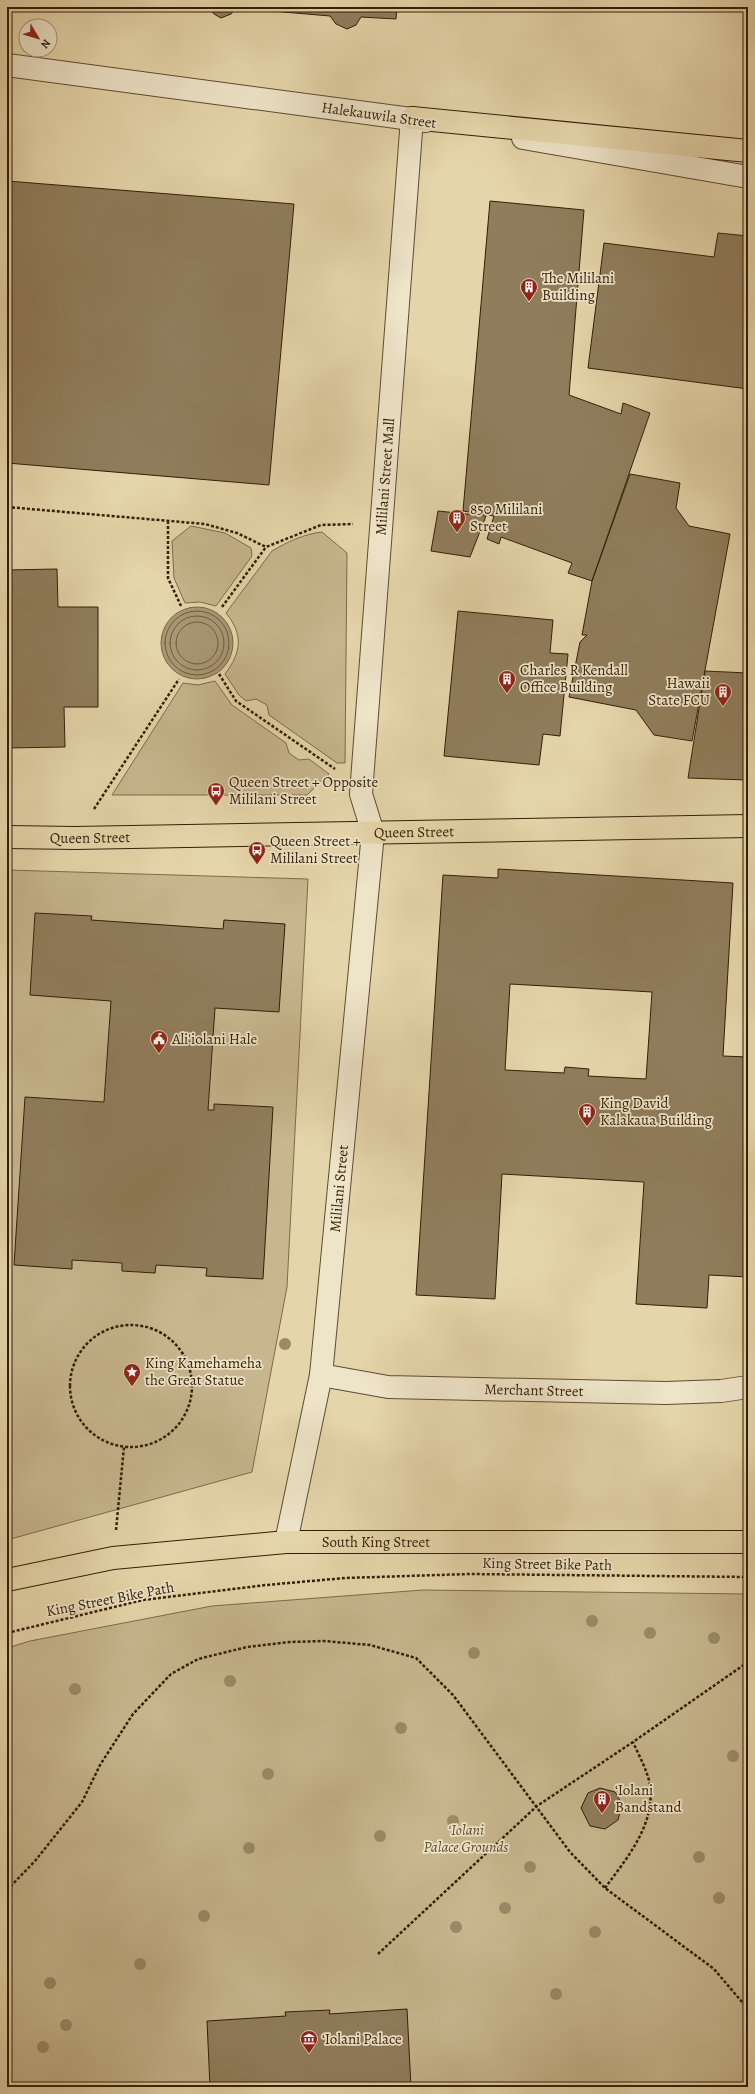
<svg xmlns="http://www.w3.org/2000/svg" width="755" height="2094" font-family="Alegreya,serif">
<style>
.green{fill:#c7b68e;stroke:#7d6a4a}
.water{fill:#a89673;stroke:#796648}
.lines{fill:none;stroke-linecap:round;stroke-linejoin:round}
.shore{stroke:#6e5a3d;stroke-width:1}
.building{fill:#907d5c;stroke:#331d07;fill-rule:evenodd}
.minor-casing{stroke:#604b30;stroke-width:24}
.major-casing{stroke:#331d07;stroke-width:24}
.path{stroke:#331d07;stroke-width:2.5;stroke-dasharray:3 2;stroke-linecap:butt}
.minor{stroke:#eee4c8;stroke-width:22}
.major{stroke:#e5d5aa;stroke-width:22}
.tree{fill:#9b8967}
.labels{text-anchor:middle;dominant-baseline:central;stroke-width:3.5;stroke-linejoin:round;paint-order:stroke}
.street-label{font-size:15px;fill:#331d07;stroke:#eee4c8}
.poi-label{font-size:15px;fill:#331d07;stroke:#eee4c8;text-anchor:start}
.park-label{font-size:15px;font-style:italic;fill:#5f4b30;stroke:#eee4c8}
</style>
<rect width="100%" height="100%" fill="#e5d5aa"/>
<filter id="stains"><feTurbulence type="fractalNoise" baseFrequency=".005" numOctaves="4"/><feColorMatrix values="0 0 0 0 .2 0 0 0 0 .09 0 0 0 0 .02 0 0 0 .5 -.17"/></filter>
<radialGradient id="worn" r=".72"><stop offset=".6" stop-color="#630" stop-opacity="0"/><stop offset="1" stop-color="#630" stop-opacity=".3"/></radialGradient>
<path class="green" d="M 191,526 L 225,533 L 251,548 L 252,556 L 216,606 L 200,602 L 185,603 L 174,578 L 172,541 Z
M 322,532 L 347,553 L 345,763 L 337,763 L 269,715 L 267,705 L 256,699 L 246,701 L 239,695 L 225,674 C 241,653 244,635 226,613 L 272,551 C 287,542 304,534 322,532 Z
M 215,681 L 232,705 L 286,743 L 289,753 L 299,760 L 309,759 L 329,774 L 307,795 L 112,795 L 183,683 L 198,685 Z
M 7,870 L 308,879 L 287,1287 L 252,1472 L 7,1540 Z
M 423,1590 L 748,1594 L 748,2087 L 7,2087 L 7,1648 L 30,1641 L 212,1606 Z"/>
<path class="water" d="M161 643a36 36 0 1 1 72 0a36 36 0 1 1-72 0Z"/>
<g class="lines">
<path class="shore" d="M165 643a32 32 0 1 1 64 0a32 32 0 1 1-64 0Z
M170 643a27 27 0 1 1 54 0a27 27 0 1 1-54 0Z
M176 643a21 21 0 1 1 42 0a21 21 0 1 1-42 0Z"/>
</g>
<path class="building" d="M 208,7 L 397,7 L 396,19 L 361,17 L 356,25 L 347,29 L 336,24 L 330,16 L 236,8 L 231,14 L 221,18 L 214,14 Z
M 7,181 L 294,204 L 269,485 L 7,463 Z
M 490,201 L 584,210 L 569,395 L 621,414 L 623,403 L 650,413 L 592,581 L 568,573 L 572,563 L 501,537 L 499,544 L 487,539 L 494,516 L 463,511 Z
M 718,233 L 748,236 L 748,389 L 588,368 L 604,243 L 714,257 Z
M 630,474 L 680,483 L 676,508 L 689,526 L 730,534 L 692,741 L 654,735 L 636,710 L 569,697 L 580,642 L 587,635 L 582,635 L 592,581 Z
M 438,511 L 486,516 L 470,557 L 431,551 Z
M 57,569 L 58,607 L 98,607 L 98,707 L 64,707 L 65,747 L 7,748 L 7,570 Z
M 458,611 L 553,620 L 550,653 L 568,654 L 560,736 L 543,734 L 539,765 L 444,756 Z
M 705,671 L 748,673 L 748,780 L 688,778 Z
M 498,869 L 733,883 L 723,1056 L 748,1057 L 748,1277 L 709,1275 L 707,1308 L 636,1304 L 644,1182 L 502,1174 L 495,1299 L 416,1295 L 443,875 L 498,878 ZM 510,984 L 652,992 L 646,1079 L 588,1076 L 589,1069 L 565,1067 L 564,1073 L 505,1070 Z
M 35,913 L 92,916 L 91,920 L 223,929 L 224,920 L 285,924 L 279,1012 L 215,1008 L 208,1110 L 214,1110 L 214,1104 L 273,1107 L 263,1279 L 206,1276 L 207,1268 L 156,1265 L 155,1273 L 122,1271 L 122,1263 L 72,1260 L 72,1269 L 14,1265 L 25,1097 L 104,1102 L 111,1001 L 30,995 Z
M 600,1788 L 615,1792 L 622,1804 L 618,1820 L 605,1829 L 590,1826 L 581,1808 L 588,1793 Z
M 407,2009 L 411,2087 L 210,2087 L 207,2021 L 286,2016 L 285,2012 L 330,2010 L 329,2014 Z"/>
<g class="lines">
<defs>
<g id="minor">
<path d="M 7,65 L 426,121"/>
<path d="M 523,138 L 748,177"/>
<path id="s1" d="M 321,1375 L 388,1387 L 666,1393 L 721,1391 L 748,1387"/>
<path id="s2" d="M 286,1542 L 321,1375 L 373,833 L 361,794 L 412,118"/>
</g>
<g id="major">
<path d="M 412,118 L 748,151"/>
<path id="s3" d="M 7,837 L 75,838 L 748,826"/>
<path id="s4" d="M 7,1580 L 113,1558 L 286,1542 L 748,1542"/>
</g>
</defs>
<use href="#minor" class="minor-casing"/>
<use href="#major" class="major-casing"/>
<path class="path" d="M 7,507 L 205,524 L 237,533 L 266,547 L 321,525 L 353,524
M 168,521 L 168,578 L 181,606
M 222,607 L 266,547
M 219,674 L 236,701 L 335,769
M 94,809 L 179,679
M70 1386a61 61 0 1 1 122 0a61 61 0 1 1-122 0Z
M 116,1530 L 124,1447
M 7,1633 L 143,1600 L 266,1585 L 345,1578 L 469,1574 L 748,1577
M 605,1888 C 627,1858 655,1825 650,1786 C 648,1771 639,1756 633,1742
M 7,1890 L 35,1861 L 82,1802 L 100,1765 L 133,1714 L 171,1674 L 198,1659 L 247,1647 L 290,1642 L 324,1641 L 370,1645 L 416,1658 L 453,1695 L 570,1852 L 605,1888 L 714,1969 L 748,2009
M 378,1954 L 537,1806 L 633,1742 L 748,1662"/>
<use href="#minor" class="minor"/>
<use href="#major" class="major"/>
</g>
<g class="tree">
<circle cx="285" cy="1344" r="6"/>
<circle cx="592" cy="1621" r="6"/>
<circle cx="650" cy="1633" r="6"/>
<circle cx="714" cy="1638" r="6"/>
<circle cx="474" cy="1653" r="6"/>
<circle cx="230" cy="1681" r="6"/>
<circle cx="75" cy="1689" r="6"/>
<circle cx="401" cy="1728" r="6"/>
<circle cx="733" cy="1756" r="6"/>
<circle cx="268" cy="1774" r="6"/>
<circle cx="453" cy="1821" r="6"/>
<circle cx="380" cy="1836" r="6"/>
<circle cx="249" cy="1848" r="6"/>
<circle cx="699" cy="1857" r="6"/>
<circle cx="530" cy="1867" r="6"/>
<circle cx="719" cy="1898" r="6"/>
<circle cx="505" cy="1908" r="6"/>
<circle cx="204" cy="1916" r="6"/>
<circle cx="456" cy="1927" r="6"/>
<circle cx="595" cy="1932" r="6"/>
<circle cx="140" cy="1964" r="6"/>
<circle cx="50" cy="1983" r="6"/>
<circle cx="556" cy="1994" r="6"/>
<circle cx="66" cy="2025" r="6"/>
<circle cx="43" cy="2047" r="6"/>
</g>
<defs>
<symbol id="building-pin" viewBox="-11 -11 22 30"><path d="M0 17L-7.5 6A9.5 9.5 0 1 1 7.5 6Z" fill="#8f2418" stroke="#eee4c8"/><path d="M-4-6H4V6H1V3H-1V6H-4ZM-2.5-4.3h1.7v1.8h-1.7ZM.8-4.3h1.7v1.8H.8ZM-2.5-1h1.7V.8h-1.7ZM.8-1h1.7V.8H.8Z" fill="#fff"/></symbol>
<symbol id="bus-pin" viewBox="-11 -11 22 30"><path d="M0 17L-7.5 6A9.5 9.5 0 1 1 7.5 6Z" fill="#8f2418" stroke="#eee4c8"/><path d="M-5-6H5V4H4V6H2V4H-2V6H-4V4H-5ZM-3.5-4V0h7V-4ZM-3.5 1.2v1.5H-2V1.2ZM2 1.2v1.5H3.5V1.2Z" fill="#fff"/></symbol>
<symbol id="civic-pin" viewBox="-11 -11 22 30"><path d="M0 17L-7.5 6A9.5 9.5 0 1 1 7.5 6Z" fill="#8f2418" stroke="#eee4c8"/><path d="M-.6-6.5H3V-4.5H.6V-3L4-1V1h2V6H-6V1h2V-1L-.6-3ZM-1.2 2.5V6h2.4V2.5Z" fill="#fff"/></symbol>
<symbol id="sight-pin" viewBox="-11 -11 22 30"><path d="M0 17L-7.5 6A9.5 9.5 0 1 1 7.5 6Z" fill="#8f2418" stroke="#eee4c8"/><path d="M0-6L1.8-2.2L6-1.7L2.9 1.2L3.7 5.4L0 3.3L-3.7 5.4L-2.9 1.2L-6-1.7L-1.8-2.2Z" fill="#fff"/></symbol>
<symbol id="museum-pin" viewBox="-11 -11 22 30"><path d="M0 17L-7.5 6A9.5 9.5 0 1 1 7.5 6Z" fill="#8f2418" stroke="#eee4c8"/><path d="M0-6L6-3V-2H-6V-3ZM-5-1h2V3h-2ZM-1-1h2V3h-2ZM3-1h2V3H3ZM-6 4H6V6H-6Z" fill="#fff"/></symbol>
</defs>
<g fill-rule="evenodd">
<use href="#building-pin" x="519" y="277" width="20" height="27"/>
<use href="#building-pin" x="447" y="508" width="20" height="27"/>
<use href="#building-pin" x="497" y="669" width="20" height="27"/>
<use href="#building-pin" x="713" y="682" width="20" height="27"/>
<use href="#bus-pin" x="206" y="781" width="20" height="27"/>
<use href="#bus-pin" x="247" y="840" width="20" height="27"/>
<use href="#civic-pin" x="149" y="1029" width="20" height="27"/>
<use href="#building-pin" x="577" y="1102" width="20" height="27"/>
<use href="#sight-pin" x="122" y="1362" width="20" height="27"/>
<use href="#building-pin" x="592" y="1789" width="20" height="27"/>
<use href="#museum-pin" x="299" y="2029" width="20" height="27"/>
</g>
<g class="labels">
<g class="street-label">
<text transform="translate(379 115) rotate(8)">Halekauwila Street</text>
<text stroke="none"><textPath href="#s2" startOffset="1074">Mililani Street Mall</textPath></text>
<text stroke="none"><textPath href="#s3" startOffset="407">Queen Street</textPath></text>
<text stroke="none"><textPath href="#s3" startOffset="83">Queen Street</textPath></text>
<text stroke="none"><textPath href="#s2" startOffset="358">Mililani Street</textPath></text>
<text stroke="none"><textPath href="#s1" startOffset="214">Merchant Street</textPath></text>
<text stroke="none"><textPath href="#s4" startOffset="372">South King Street</textPath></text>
<text transform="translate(547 1564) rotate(1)">King Street Bike Path</text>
<text transform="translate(110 1599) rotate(-11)">King Street Bike Path</text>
</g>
<g class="poi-label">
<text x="542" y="278">The Mililani<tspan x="542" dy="17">Building</tspan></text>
<text x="470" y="509">850 Mililani<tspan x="470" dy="17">Street</tspan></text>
<text x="520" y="670">Charles R Kendall<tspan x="520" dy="17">Office Building</tspan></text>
<text x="710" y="683" text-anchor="end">Hawaii<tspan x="710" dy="17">State FCU</tspan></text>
<text x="229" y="782">Queen Street + Opposite<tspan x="229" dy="17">Mililani Street</tspan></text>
<text x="270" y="841">Queen Street +<tspan x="270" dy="17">Mililani Street</tspan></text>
<text x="172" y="1039">Ali'iolani Hale</text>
<text x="600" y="1103">King David<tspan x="600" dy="17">Kalakaua Building</tspan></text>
<text x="145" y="1363">King Kamehameha<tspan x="145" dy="17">the Great Statue</tspan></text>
<text x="615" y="1790">ʻIolani<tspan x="615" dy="17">Bandstand</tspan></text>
<text x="322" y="2039">ʻIolani Palace</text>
</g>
<g class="park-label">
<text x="466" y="1830">ʻIolani<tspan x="466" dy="17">Palace Grounds</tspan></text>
</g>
</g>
<rect width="755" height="2094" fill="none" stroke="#e5d5aa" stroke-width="24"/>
<rect x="8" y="8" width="739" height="2078" fill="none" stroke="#331d07" stroke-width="2"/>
<rect x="12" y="12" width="731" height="2070" fill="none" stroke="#331d07"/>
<g transform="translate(38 38) rotate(128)"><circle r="19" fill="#eee4c8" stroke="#a3947b"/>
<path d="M0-3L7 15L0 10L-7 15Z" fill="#8f2418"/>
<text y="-6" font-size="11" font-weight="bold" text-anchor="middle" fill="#331d07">N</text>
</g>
<rect width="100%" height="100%" filter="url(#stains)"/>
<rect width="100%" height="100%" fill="url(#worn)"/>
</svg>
